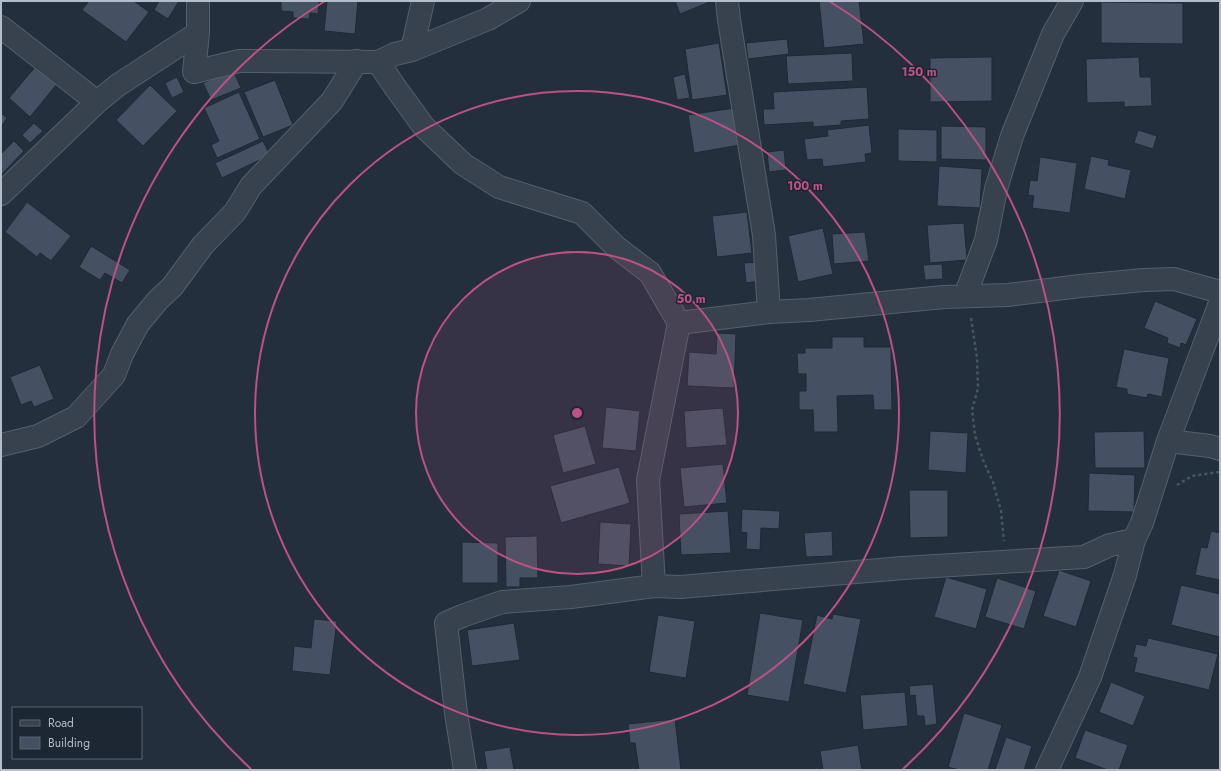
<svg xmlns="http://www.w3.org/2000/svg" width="1221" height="771" font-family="Jost,sans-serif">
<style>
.building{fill:#455162;stroke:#1f2835}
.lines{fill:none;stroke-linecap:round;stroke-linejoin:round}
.minor-casing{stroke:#565f6c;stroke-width:24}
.path{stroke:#44595c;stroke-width:2.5;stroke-dasharray:3 3;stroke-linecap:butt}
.minor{stroke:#38414e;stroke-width:22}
.ring{fill:none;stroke:#bd5182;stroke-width:2}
.centre{fill:#bd5182;stroke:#1d2633;stroke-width:2}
.ring-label{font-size:12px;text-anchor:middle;font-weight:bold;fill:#bd5182;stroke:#1d2633;stroke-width:3;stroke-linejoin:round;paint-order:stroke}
</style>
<rect width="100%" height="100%" fill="#242f3e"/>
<path class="building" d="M 89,1 L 134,1 L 149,12 L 126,42 L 82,10 Z
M 159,1 L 179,1 L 168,19 L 154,10 Z
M 281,1 L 319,1 L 318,14 L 310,13 L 309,19 L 293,18 L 293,12 L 281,11 Z
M 327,1 L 358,1 L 355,34 L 324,31 Z
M 675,1 L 712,1 L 680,14 Z
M 819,1 L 859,1 L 864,44 L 824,48 Z
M 1101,2 L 1183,3 L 1183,44 L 1101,43 Z
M 787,39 L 789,54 L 748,59 L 746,43 Z
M 719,43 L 727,95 L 692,100 L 685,49 Z
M 852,53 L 853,81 L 788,84 L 786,56 Z
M 992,57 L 992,101 L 930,102 L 930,58 Z
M 1139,57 L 1140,77 L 1151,77 L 1152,106 L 1124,107 L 1124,102 L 1087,103 L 1086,59 Z
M 36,66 L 57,84 L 30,117 L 9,98 Z
M 233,70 L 241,88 L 211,100 L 203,83 Z
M 685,74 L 690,98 L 677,100 L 673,77 Z
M 177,77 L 184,92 L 172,98 L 165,83 Z
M 275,80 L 293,125 L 263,137 L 244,92 Z
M 150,85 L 177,111 L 143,146 L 116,120 Z
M 867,87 L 869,119 L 841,121 L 841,125 L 813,127 L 813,122 L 764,125 L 763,109 L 774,109 L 773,92 Z
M 239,92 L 260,139 L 217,158 L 211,145 L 219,141 L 204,108 Z
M 734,108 L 740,145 L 694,153 L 688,115 Z
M 1,113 L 7,118 L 1,127 Z
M 34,123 L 43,131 L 30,143 L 22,135 Z
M 869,125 L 872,153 L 865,154 L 866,162 L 823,167 L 822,159 L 807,160 L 804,139 L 828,136 L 827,130 Z
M 941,126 L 986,127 L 986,160 L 941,159 Z
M 898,129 L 937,130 L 937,162 L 898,161 Z
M 1138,130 L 1157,136 L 1153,149 L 1134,143 Z
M 14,141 L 24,151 L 1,175 L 1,154 Z
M 263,141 L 270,155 L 222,178 L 215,163 Z
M 784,150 L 786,170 L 769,172 L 767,152 Z
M 1091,156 L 1109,160 L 1108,165 L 1131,170 L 1125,199 L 1084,189 Z
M 1040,157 L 1077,163 L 1070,213 L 1032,208 L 1034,196 L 1028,195 L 1030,180 L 1037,181 Z
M 939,166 L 982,169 L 980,208 L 937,206 Z
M 27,202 L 71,236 L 51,261 L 40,253 L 37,257 L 5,232 Z
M 747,212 L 752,253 L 717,257 L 712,216 Z
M 964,223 L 967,260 L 930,263 L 927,225 Z
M 823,228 L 833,274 L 798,282 L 788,236 Z
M 865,232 L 869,261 L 834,264 L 832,234 Z
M 91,246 L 130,270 L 122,283 L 105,273 L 100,280 L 79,267 Z
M 758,262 L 760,281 L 746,283 L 744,263 Z
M 942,264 L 943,279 L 925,280 L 923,265 Z
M 1155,301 L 1197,319 L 1186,345 L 1181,343 L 1180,348 L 1167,343 L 1168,338 L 1144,328 Z
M 717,333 L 736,334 L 734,388 L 687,386 L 689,352 L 716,354 Z
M 832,337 L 864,337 L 864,347 L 891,347 L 892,410 L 874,410 L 873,395 L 837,396 L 838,432 L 814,432 L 813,410 L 799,410 L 799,391 L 806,391 L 806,374 L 798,374 L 797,353 L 805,353 L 805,348 L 832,348 Z
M 1124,349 L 1169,358 L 1162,397 L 1148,394 L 1147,398 L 1127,394 L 1127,389 L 1116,387 Z
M 40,365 L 54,399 L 34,407 L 31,401 L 21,405 L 10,377 Z
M 606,407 L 640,411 L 636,451 L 602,448 Z
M 723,408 L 727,445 L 686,448 L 684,411 Z
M 585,426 L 596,464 L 563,473 L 553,435 Z
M 930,431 L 968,433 L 966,473 L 928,470 Z
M 1144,431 L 1145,468 L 1095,468 L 1094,432 Z
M 723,464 L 727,503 L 684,507 L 680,468 Z
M 619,467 L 630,503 L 561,523 L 550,486 Z
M 1089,473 L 1135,475 L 1134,512 L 1088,511 Z
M 909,490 L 948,490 L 948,537 L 910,538 Z
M 742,509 L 780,511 L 779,529 L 761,528 L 760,550 L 746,549 L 747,533 L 741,532 Z
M 728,511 L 731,553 L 681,555 L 679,514 Z
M 600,522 L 631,524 L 629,566 L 598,564 Z
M 832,531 L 833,556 L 806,557 L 804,533 Z
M 1211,531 L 1220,533 L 1220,580 L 1195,575 L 1201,547 L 1207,548 Z
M 537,536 L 538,578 L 520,578 L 520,587 L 506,587 L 505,537 Z
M 462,542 L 498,543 L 498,583 L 462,583 Z
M 1059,570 L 1091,581 L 1076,627 L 1043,616 Z
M 946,577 L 987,589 L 976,629 L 934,617 Z
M 997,578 L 1036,591 L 1024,629 L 985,617 Z
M 1181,585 L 1220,594 L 1220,637 L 1171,625 Z
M 760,613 L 803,620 L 789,702 L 747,695 Z
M 833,614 L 861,619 L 846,693 L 803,684 L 817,615 L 832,619 Z
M 658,615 L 695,621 L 686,678 L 649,672 Z
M 314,619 L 337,621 L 330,675 L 292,671 L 294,646 L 311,648 Z
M 514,623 L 520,660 L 472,666 L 467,630 Z
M 1148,638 L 1218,654 L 1209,690 L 1134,672 L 1137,658 L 1133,657 L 1136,644 L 1146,646 Z
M 1111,682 L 1145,696 L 1133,726 L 1099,712 Z
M 933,684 L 937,724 L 925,726 L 924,716 L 917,716 L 915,695 L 910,696 L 909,686 Z
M 905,692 L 908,726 L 863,730 L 860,695 Z
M 964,713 L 1002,725 L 988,770 L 959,770 L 948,767 Z
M 675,719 L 681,770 L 639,770 L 635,743 L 630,743 L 628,724 Z
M 1085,730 L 1128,745 L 1119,770 L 1108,770 L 1075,758 Z
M 1006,737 L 1032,746 L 1024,770 L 995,770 Z
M 858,745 L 862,770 L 823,770 L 820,751 Z
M 510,747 L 514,770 L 487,770 L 484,751 Z"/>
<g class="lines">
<defs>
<path id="minor" d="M 198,1 L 198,33 L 194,72 L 239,61 L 378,62 L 395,54 L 412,50 L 488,19 L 519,1
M 727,1 L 729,20 L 764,235 L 769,312
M 1,27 L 97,102
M 412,50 L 423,1
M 378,62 L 395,87 L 424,127 L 463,164 L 499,187 L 582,213 L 616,247 L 650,273 L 679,323
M 1,194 L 97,102 L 118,85 L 198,33
M 965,296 L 986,240 L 996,189 L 1012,136 L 1053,34 L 1072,1
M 1168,441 L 1210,446 L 1220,449
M 1,445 L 38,436 L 76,417 L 114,375 L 122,354 L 138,324 L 158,300 L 172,287 L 203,245 L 235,212 L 251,186 L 332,101 L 357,61
M 654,586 L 648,480 L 679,323 L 769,312 L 809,310 L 944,297 L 1008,295 L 1080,286 L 1144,280 L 1174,279 L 1220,292
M 465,770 L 456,713 L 446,623 L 462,616 L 502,602 L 571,597 L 654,586 L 680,587 L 903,568 L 1084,557 L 1110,545 L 1134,540
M 1047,770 L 1090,677 L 1125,575 L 1134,540 L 1142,523 L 1168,441 L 1220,303"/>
</defs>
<use href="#minor" class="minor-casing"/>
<path class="path" d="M 971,318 L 977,358 L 978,388 L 972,410 L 975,435 L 983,460 L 993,482 L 1001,511 L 1004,541
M 1177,485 L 1192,476 L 1219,472"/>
<use href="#minor" class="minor"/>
</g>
<circle cx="577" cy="413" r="161" fill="#bd5182" fill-opacity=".12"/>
<g class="ring">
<circle cx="577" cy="413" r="161"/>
<circle cx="577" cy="413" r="322"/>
<path d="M251 769A483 483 0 0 1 325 1M829 1A483 483 0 0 1 903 769"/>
</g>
<circle cx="577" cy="413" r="6" class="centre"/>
<g class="ring-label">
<text x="919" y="76">150 m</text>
<text x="805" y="190">100 m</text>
<text x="691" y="303">50 m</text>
</g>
<rect width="1221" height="771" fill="none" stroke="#b4bcc9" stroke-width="4"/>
<rect x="12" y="707" width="130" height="52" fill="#1d2633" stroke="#59626f"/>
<rect x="20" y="720" width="20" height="6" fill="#38414e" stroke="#59626f"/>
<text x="48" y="727" font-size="12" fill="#b4bcc9">Road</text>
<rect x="20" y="737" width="20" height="12" fill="#455162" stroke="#59626f"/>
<text x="48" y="747" font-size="12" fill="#b4bcc9">Building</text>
</svg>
